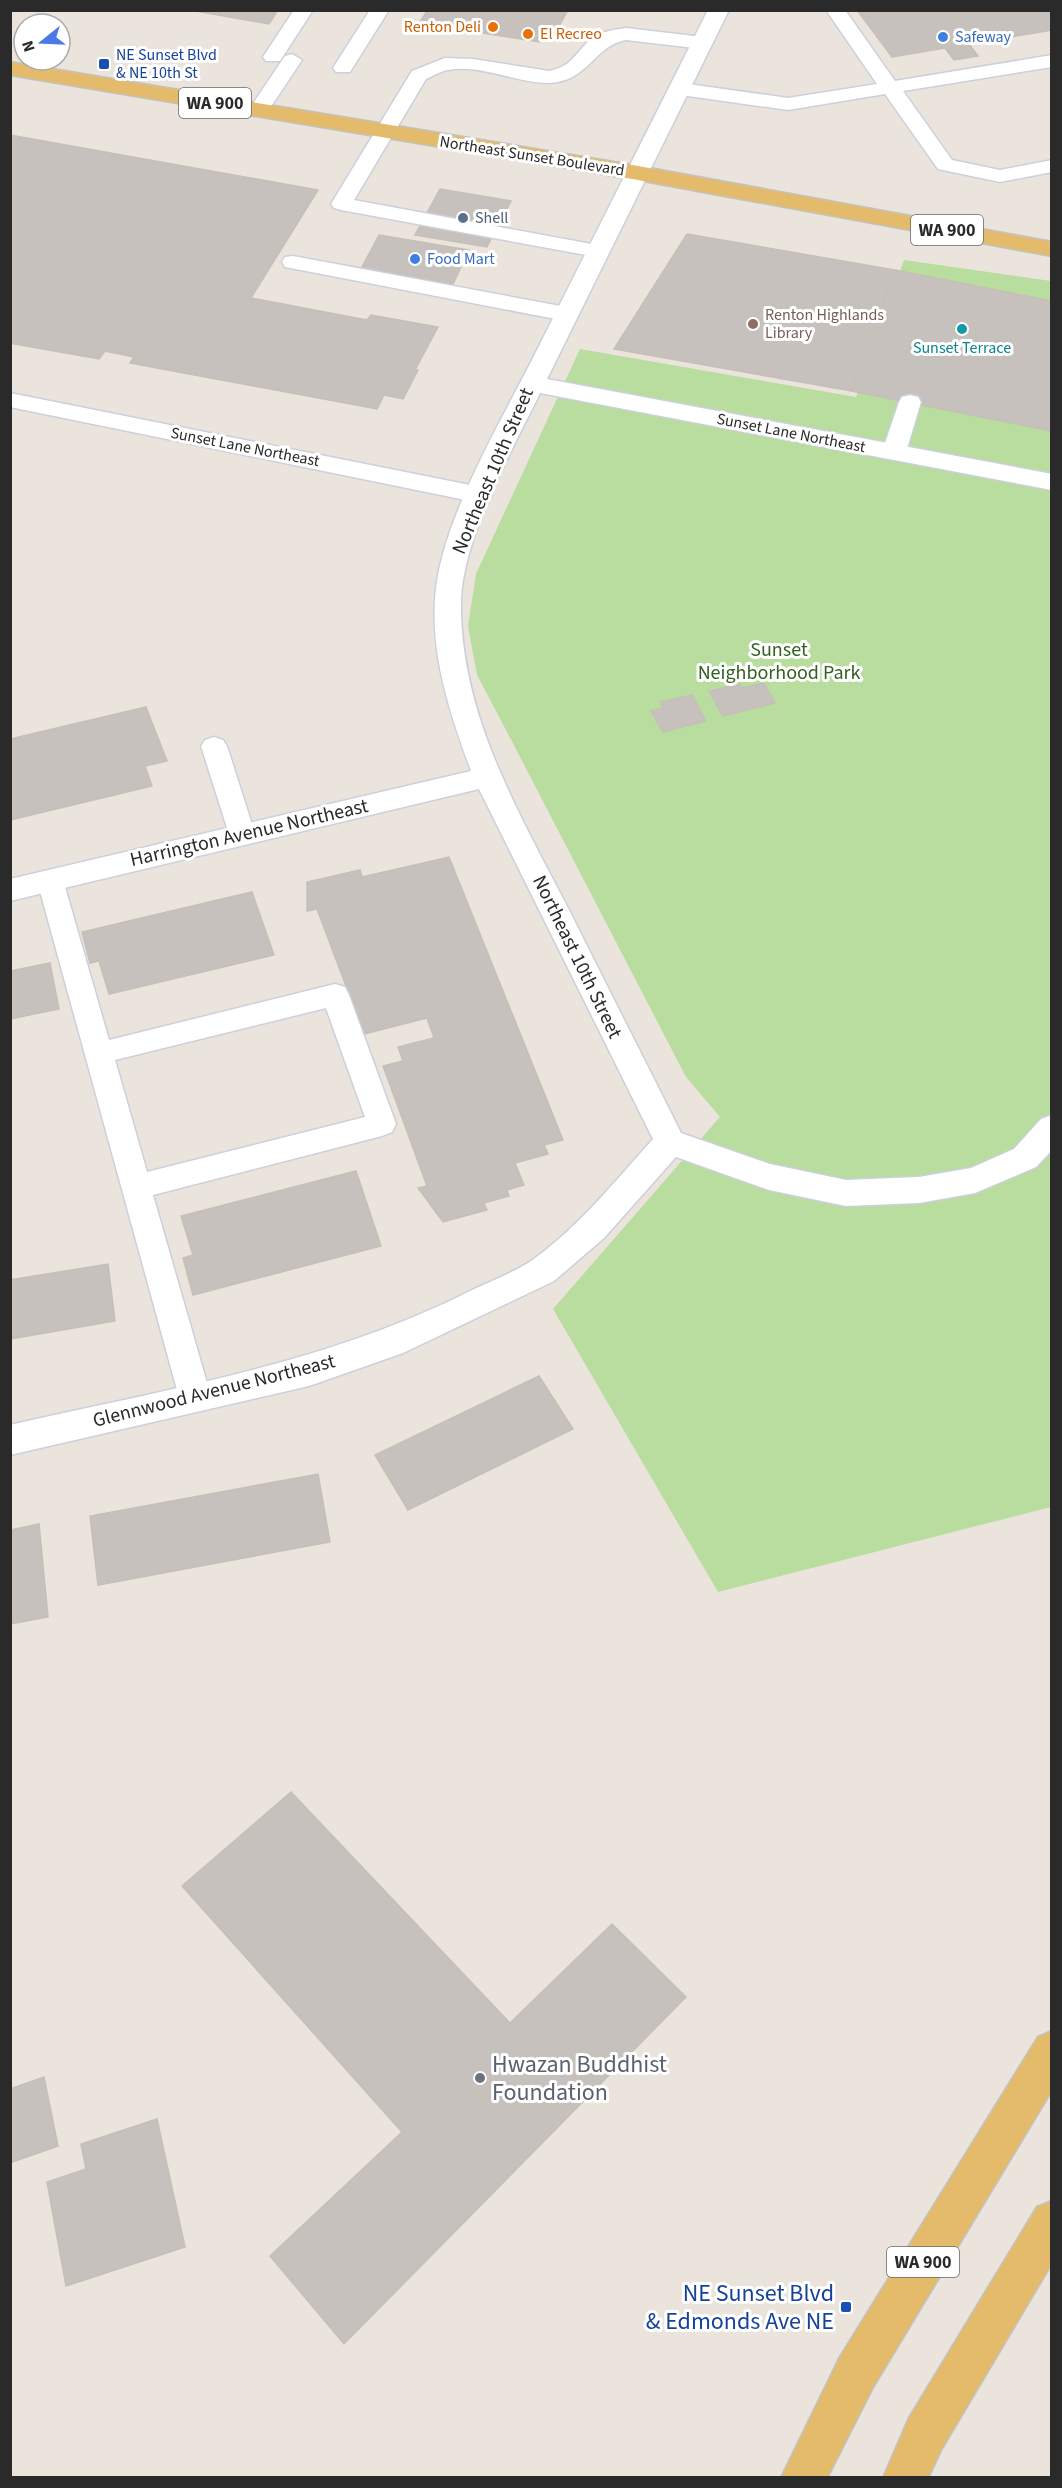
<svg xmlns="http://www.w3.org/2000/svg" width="1062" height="2488" font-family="'Source Sans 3',sans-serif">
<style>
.green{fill:#b9dc9f}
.building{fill:#c6c1bd;stroke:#c6bfb7;stroke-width:1.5}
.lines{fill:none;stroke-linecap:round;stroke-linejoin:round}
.service-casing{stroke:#ccd0da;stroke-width:3}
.minor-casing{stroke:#ccd0da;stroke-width:3}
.primary-casing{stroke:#c3c3c3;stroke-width:3}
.service{fill:#fff;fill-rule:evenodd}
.minor{fill:#fff;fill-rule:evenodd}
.primary{fill:#e3bb6a;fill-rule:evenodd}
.food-dot{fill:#e8710a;stroke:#fff;stroke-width:2}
.shop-dot{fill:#3f7fe0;stroke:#fff;stroke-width:2}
.transit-dot{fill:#1a4fb4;stroke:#fff;stroke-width:2}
.service-dot{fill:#5c6f8a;stroke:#fff;stroke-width:2}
.education-dot{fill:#8d6e63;stroke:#fff;stroke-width:2}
.culture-dot{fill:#0f9aa8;stroke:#fff;stroke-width:2}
.worship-dot{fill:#6b7280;stroke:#fff;stroke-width:2}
.labels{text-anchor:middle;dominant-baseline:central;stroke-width:6;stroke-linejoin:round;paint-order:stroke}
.far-food-label{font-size:16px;fill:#c56008;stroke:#fff;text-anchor:end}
.far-shop-label{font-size:16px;fill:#366cbe;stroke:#fff;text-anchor:start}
.far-transit-label{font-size:16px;fill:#164399;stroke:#fff;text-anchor:start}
.far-street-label{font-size:16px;fill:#2a2a2a;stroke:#fff}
.far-service-label{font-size:16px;fill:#4e5e75;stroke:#fff;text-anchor:start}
.far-education-label{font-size:16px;fill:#785e54;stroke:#fff;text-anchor:start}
.far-culture-label{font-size:16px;fill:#0d838f;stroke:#fff}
.shield{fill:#fff;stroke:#6a6a6a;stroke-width:1.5}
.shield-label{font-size:18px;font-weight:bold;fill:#2a2a2a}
.street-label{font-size:20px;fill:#2a2a2a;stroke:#fff}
.park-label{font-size:20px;fill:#346021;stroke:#fff}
.near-worship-label{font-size:24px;fill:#5b616d;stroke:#fff;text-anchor:start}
.near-transit-label{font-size:24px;fill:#164399;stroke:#fff;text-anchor:end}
</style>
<rect width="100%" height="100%" fill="#ebe4dd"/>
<path class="green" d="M 904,260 L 1051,281 L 1051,1507 L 718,1592 L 553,1309 L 720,1117 L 686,1077 L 506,730 L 477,675 L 468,626 L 476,574 L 580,349 L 856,397 Z"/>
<path class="building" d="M 190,10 L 278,10 L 269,24 Z
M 428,10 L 568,10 L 552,39 L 543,37 L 540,42 L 419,23 Z
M 857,10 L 1052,10 L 1052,30 L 969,44 L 978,56 L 954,60 L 945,48 L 892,57 Z
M 10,135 L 318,190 L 251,298 L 367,320 L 371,315 L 438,327 L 415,370 L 418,370 L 403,399 L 384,395 L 377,409 L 130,363 L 134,357 L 105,351 L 99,359 L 10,343 Z
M 440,189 L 511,201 L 487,247 L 415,235 Z
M 687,234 L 895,270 L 851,391 L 614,349 Z
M 379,235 L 469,250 L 453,284 L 361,269 Z
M 895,270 L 1052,301 L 1052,431 L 851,391 Z
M 764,683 L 775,703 L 723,716 L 709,691 L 740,684 L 742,688 Z
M 692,695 L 706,721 L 663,732 L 651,711 L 663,708 L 660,702 Z
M 146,707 L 167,761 L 145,766 L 152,786 L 10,820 L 10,739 Z
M 449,857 L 563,1140 L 544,1145 L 548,1154 L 515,1163 L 524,1185 L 507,1190 L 509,1196 L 484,1203 L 487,1210 L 443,1222 L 418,1188 L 427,1186 L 383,1066 L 403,1061 L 398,1047 L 434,1038 L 427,1018 L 364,1034 L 317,909 L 307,911 L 307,882 L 360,870 L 362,877 Z
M 252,892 L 274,955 L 109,994 L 99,961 L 90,963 L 82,932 Z
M 50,963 L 59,1009 L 10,1019 L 10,971 Z
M 356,1171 L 381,1246 L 193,1295 L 183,1258 L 193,1255 L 181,1216 Z
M 108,1264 L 115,1321 L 10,1339 L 10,1280 Z
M 539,1376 L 573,1429 L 408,1510 L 375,1455 Z
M 318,1474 L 330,1542 L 98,1585 L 90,1516 Z
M 39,1524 L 48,1617 L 10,1624 L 10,1530 Z
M 291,1792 L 510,2023 L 612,1924 L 686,1997 L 344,2344 L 270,2256 L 402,2132 L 182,1886 Z
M 44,2077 L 58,2146 L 10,2163 L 10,2089 Z
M 157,2119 L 185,2247 L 66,2286 L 47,2182 L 86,2169 L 81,2144 Z"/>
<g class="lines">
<defs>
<path id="service" d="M 294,10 L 313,10 L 280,61 L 266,61 L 263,57 Z
M 370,10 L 389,10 L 350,72 L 336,72 L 333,68 Z
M 826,10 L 845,10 L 895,81 L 1052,55 L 1052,67 L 903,91 L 952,160 L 1000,170 L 1052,160 L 1052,172 L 1000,182 L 938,169 L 885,94 L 788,110 L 681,95 L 674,93 L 671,89 L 674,85 L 681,83 L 788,98 L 877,84 Z
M 626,28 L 703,37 L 713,43 L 703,49 L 626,40 C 593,46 589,82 548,83 C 516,83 481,64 448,70 C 441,71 433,76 426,79 L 354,200 L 597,245 L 605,246 L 608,251 L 605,256 L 597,257 L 341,210 L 334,208 L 331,204 L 412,71 L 445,58 L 473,59 L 549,71 C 573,66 574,54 590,40 C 600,31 614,30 626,28 Z
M 292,54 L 302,60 L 268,111 L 265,115 L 251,115 L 248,111 L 285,56 Z
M 293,256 L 566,307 L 574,309 L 577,314 L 574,319 L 566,321 L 285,267 L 282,262 L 285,257 Z
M 10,393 L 480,487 L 488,490 L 492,495 L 488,500 L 480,503 L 10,407 Z
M 910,395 L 918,397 L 921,402 L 906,452 L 902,457 L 894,459 L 886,457 L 882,452 L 899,402 L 902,397 Z
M 214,737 L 223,740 L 227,746 L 255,834 L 251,841 L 242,844 L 233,841 L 229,834 L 201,746 L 205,740 Z
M 50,870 L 59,873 L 63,880 L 109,1040 L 335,984 L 345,987 L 349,995 L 396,1124 L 392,1132 L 382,1136 L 153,1195 L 211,1397 L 206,1407 L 195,1411 L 184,1407 L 179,1397 L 37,880 L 41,873 ZM 326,1008 L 365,1117 L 147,1172 L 115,1060 Z"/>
<path id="minor" d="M 708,10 L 729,10 L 547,379 L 1052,474 L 1052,490 L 540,393 C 512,450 463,538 461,600 C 459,713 519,813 569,910 C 606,984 644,1059 681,1133 L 770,1164 L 846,1180 L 919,1177 L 971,1168 L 1014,1149 L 1041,1119 L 1052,1115 L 1052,1150 L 1036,1167 L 975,1193 L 919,1203 L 846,1206 L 769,1190 L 676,1157 L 604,1238 L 554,1281 L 403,1353 L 309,1386 L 10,1455 L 10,1425 C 167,1389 326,1364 470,1291 C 490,1281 513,1273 531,1261 C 578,1228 615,1181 653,1139 L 479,789 L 10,901 L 10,879 L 471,771 C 451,716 431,658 435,599 C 439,525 500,423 533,358 C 591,242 650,126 708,10 Z"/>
<path id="primary" d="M 10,62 L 638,166 L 1052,242 L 1052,256 L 638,180 L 10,75 Z
M 1052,2031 L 1052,2090 L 872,2389 L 827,2478 L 781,2478 L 840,2357 L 1038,2037 Z
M 1052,2201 L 1052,2263 L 941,2450 L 928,2478 L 883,2478 L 909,2418 L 1037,2207 Z"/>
</defs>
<use href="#service" class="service-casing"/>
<use href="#minor" class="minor-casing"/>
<use href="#primary" class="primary-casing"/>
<use href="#service" class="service"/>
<use href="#minor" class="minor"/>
<use href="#primary" class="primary"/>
</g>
<g class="food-dot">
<circle cx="493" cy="27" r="6"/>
<circle cx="528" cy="34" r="6"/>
</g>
<g class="shop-dot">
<circle cx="943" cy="37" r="6"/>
<circle cx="415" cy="259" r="6"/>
</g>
<g class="transit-dot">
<rect x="98" y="58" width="12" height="12" rx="3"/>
<rect x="840" y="2301" width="12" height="12" rx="3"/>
</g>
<circle class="service-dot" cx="463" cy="218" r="6"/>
<circle class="education-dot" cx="753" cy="324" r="6"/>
<circle class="culture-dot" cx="962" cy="329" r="6"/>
<circle class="worship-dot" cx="480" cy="2078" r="6"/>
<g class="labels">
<g class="far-food-label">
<text x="481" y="27">Renton Deli</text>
<text x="540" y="34" text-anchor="start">El Recreo</text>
</g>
<g class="far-shop-label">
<text x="955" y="37">Safeway</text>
<text x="427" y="259">Food Mart</text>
</g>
<g class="far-transit-label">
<text x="116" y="55">NE Sunset Blvd<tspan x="116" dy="18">&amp; NE 10th St</tspan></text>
</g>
<g class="far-street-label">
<text transform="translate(532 156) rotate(9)">Northeast Sunset Boulevard</text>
<text transform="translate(791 433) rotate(11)">Sunset Lane Northeast</text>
<text transform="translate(245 447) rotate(11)">Sunset Lane Northeast</text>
</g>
<g class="far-service-label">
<text x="475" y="218">Shell</text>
</g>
<g class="far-education-label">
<text x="765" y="315">Renton Highlands<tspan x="765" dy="18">Library</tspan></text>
</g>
<g class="far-culture-label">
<text x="962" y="348">Sunset Terrace</text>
</g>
<g class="shield">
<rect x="179" y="88" width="72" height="30" rx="4.5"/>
<rect x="911" y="215" width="72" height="30" rx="4.5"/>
<rect x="887" y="2247" width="72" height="30" rx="4.5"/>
</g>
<g class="shield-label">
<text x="215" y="103">WA 900</text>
<text x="947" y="230">WA 900</text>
<text x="923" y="2262">WA 900</text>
</g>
<g class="street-label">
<text transform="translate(493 471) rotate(-67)">Northeast 10th Street</text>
<text transform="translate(249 833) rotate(-13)">Harrington Avenue Northeast</text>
<text transform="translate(577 957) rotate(64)">Northeast 10th Street</text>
<text transform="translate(214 1391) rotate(-14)">Glennwood Avenue Northeast</text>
</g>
<g class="park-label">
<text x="779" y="650">Sunset<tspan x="779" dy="23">Neighborhood Park</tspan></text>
</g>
<g class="near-worship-label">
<text x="492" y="2064">Hwazan Buddhist<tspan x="492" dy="28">Foundation</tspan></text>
</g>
<g class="near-transit-label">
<text x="834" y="2293">NE Sunset Blvd<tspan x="834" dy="28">&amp; Edmonds Ave NE</tspan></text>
</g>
</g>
<rect width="1062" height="2488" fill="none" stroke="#2a2a2a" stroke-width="24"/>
<g transform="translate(42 42) rotate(252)"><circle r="28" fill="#ffffff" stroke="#aaaaaa" stroke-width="1.5"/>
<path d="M0-4.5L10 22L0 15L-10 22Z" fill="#4c78e8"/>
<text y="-9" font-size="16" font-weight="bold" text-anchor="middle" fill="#2a2a2a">N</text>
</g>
</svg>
